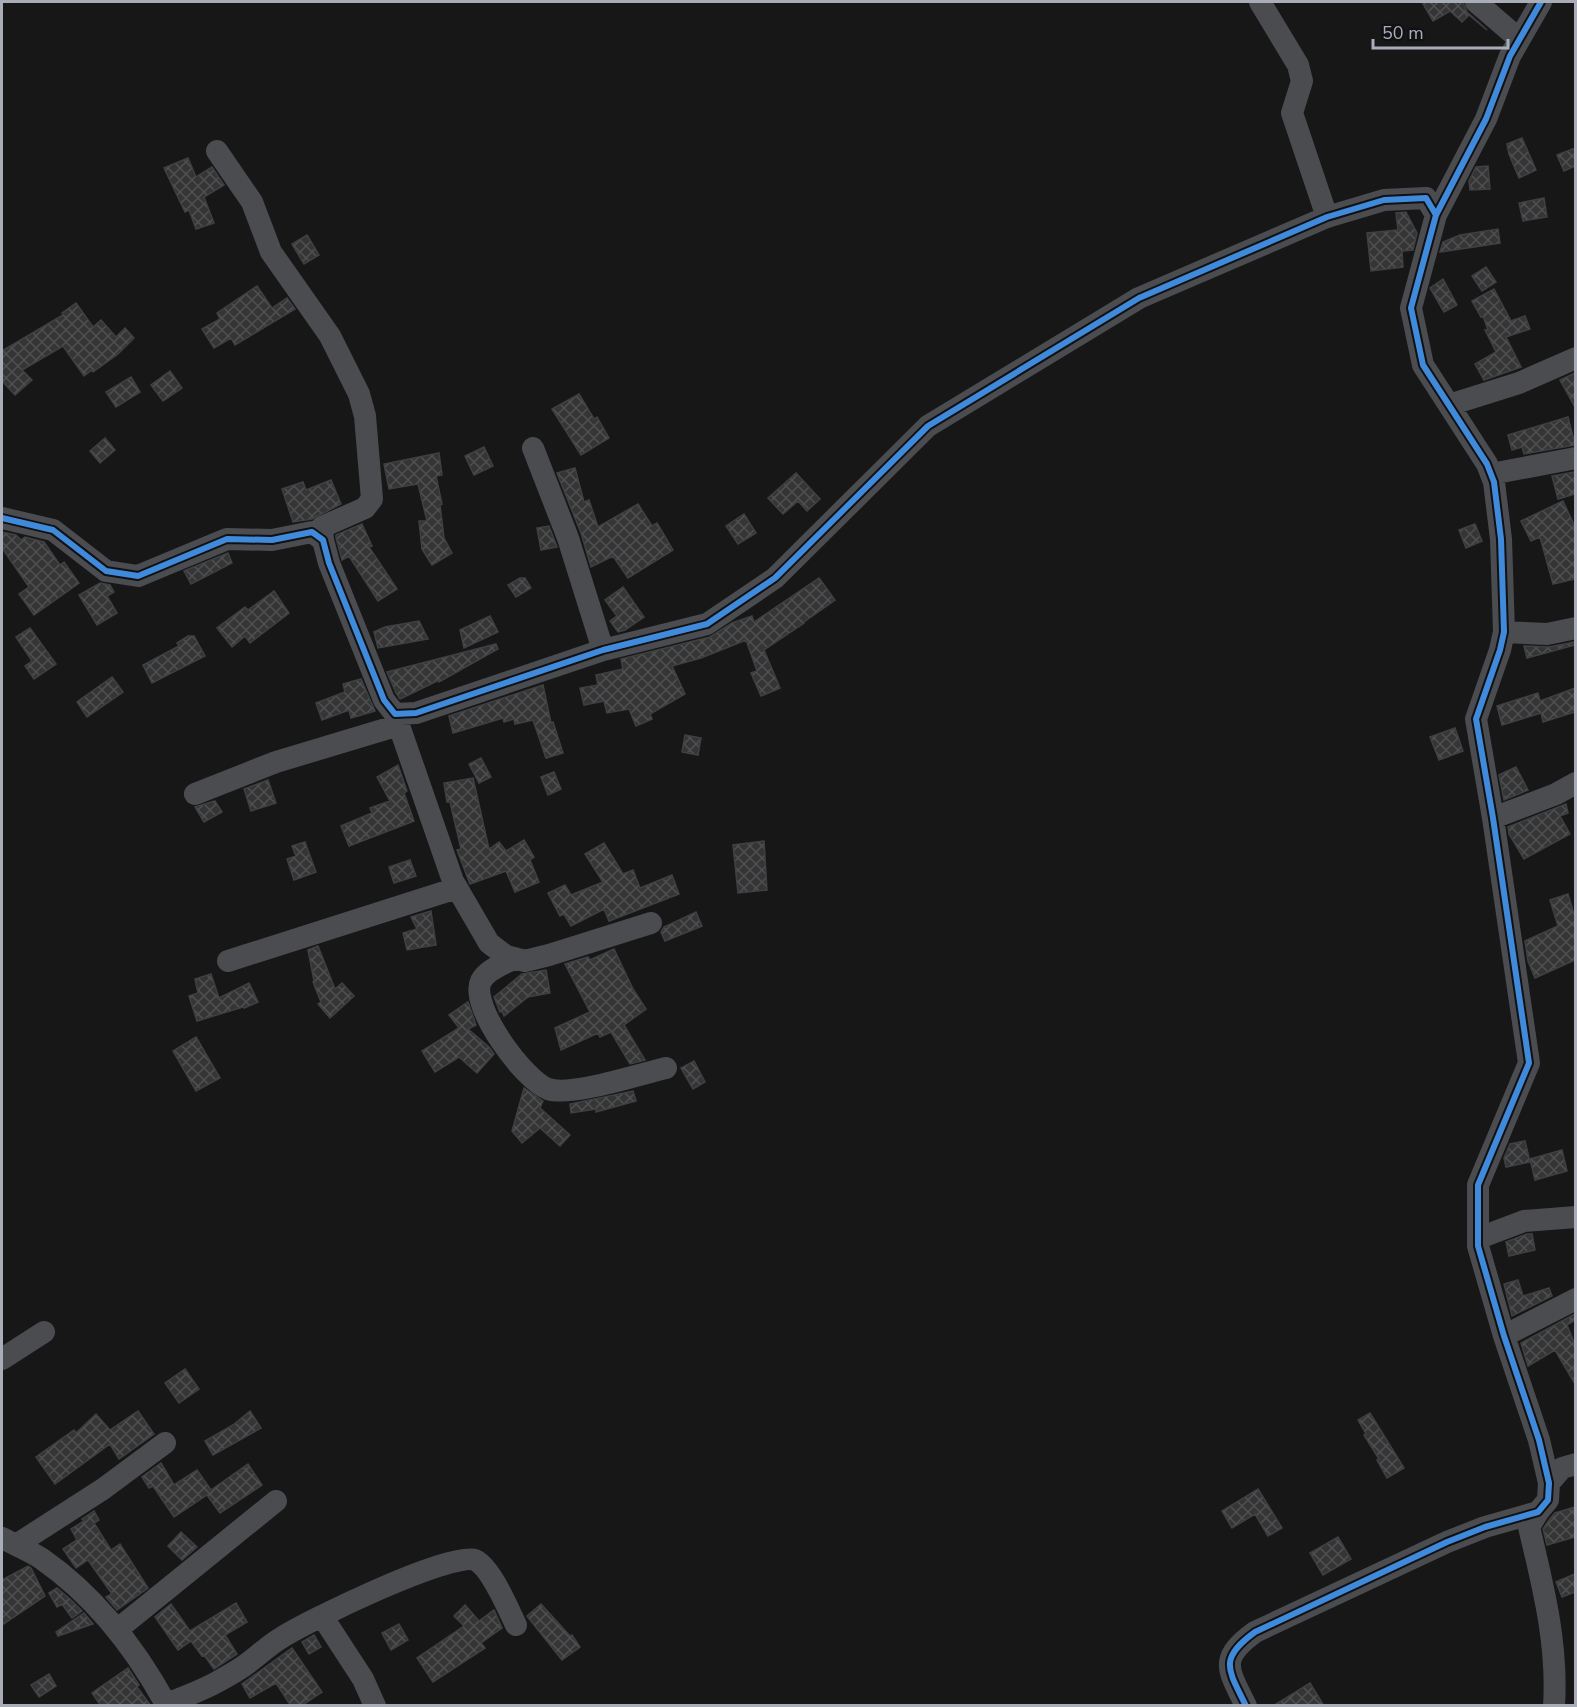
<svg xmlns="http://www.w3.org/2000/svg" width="1577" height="1707" font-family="'Nunito Sans',sans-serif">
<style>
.building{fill:url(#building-cross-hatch);stroke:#3f4043;stroke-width:1.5}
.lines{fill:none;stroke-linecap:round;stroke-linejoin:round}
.minor{stroke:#4b4c50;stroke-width:22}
.cycleway-casing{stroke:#111113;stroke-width:10}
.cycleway{stroke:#408adc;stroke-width:6}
</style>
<defs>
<pattern id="building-cross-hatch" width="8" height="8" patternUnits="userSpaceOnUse" patternTransform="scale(1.5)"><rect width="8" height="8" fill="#353536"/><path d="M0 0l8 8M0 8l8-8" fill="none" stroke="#4f5051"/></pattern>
</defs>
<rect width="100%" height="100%" fill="#171717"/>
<path class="building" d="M 1422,2 L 1463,2 L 1467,12 L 1487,30 L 1469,15 L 1462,22 L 1450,11 L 1433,21 Z
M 1522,138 L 1536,170 L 1519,178 L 1509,154 L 1507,144 Z
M 1575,148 L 1575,166 L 1564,171 L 1557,155 Z
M 188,158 L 196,177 L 212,167 L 224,185 L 204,197 L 214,223 L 196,229 L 189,210 L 185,212 L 164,168 Z
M 1488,166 L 1490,189 L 1470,190 L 1469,181 L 1476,167 Z
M 1544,198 L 1547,217 L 1523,221 L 1519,203 Z
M 1406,212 L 1417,233 L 1413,250 L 1402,251 L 1403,267 L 1371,271 L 1367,233 L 1398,230 L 1396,213 Z
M 1498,229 L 1500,243 L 1440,252 L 1443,242 L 1460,235 Z
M 307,235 L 319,255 L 304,264 L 292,244 Z
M 1486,267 L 1496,282 L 1482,291 L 1472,276 Z
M 1443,279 L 1457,305 L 1444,312 L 1430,288 Z
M 257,286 L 272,308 L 287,298 L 295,309 L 235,345 L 231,338 L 214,348 L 202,329 L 220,319 L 217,313 Z
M 1494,289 L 1511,321 L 1525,316 L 1530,329 L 1506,337 L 1521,367 L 1484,380 L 1475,364 L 1496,352 L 1485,330 L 1488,330 L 1483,316 L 1481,317 L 1472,301 Z
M 76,303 L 93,327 L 101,320 L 116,337 L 125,328 L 134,338 L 118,354 L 93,372 L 92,370 L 84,376 L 63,346 L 22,370 L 32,380 L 15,395 L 2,381 L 2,351 L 63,315 L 62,313 Z
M 170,371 L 182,388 L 163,401 L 151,385 Z
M 1575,373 L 1575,407 L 1560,380 Z
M 131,377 L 140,392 L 116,407 L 106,392 Z
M 579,394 L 594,419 L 597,417 L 609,438 L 581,455 L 552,409 Z
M 1568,417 L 1575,445 L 1524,454 L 1522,447 L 1512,450 L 1508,435 Z
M 105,438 L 115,450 L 100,463 L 90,451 Z
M 484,447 L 493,466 L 474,475 L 465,456 Z
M 439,453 L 442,475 L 436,476 L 442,504 L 440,505 L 444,538 L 452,553 L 432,565 L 422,549 L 419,521 L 427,521 L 418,484 L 389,489 L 384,464 Z
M 575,468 L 584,502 L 589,500 L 598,527 L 638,504 L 652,526 L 657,523 L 673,550 L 628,578 L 613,556 L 591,567 L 581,533 L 557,473 Z
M 1575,472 L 1575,494 L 1558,499 L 1552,476 Z
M 796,473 L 820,499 L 807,511 L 798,501 L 783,514 L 768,498 Z
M 331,480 L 341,504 L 312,519 L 293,522 L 282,489 L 303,482 L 306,490 Z
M 1563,501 L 1575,527 L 1575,579 L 1553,584 L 1540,537 L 1531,541 L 1521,521 Z
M 744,514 L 756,533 L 738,544 L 726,526 Z
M 362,524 L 372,546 L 369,547 L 397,589 L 378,601 L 349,556 L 342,560 L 336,538 L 336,535 Z
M 1475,524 L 1482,541 L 1466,548 L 1459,530 Z
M 549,526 L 557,547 L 541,550 L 537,528 Z
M 2,532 L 16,535 L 21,540 L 25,537 L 44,542 L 60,565 L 64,562 L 79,583 L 34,615 L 19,594 L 29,587 L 2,548 Z
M 228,553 L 232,563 L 191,584 L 184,571 Z
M 520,578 L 525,578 L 531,588 L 516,597 L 508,585 Z
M 819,578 L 835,600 L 804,622 L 804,623 L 764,650 L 780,688 L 761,696 L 751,673 L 757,671 L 746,640 L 701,658 L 672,666 L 685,694 L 650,714 L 652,719 L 636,726 L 629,709 L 607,713 L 604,701 L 584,705 L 580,688 L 598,685 L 596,675 L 623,669 L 621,659 L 710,637 L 732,623 L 752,616 L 754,622 Z
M 100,583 L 110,585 L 114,592 L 107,596 L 117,613 L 97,625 L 79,595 Z
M 623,587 L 644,617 L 625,630 L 618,632 L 610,621 L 617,616 L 605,600 Z
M 274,591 L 289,613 L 250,643 L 245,636 L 232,647 L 217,628 L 245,607 L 248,610 Z
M 490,616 L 498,632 L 464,648 L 460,630 Z
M 419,621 L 428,639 L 378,648 L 374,632 L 385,627 Z
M 30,628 L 56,664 L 34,679 L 25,666 L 32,661 L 16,637 Z
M 188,636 L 194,636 L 205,656 L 152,683 L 143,665 L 179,646 L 177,643 Z
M 1575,642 L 1575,645 L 1527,658 L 1524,646 L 1549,647 Z
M 496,644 L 498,649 L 439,682 L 439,680 L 400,699 L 396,693 L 387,672 Z
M 112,677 L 123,692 L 87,717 L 77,702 Z
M 361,679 L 375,711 L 351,718 L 349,710 L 322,720 L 316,703 L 345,692 L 343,684 Z
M 543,685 L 551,723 L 553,722 L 563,753 L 546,758 L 533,720 L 515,724 L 514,719 L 504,722 L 503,718 L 453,733 L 449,716 Z
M 1575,688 L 1575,712 L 1543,722 L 1541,713 L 1502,725 L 1497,706 L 1538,693 L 1540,701 Z
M 1455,728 L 1463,751 L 1439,760 L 1430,737 Z
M 685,735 L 701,738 L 698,755 L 682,752 Z
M 481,758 L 491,777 L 479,783 L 469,764 Z
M 398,765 L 407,791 L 404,793 L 414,821 L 349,846 L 341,826 L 372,813 L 370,808 L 390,801 L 377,777 Z
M 1516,767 L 1528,790 L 1504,800 L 1499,775 Z
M 554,772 L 561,789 L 548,795 L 541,777 Z
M 473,778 L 489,849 L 499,842 L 506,851 L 524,840 L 534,857 L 530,860 L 539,882 L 515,892 L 506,871 L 470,884 L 457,850 L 461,849 L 450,802 L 447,802 L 444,783 Z
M 268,780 L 276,803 L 251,811 L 244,789 Z
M 215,801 L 222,812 L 204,822 L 195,807 Z
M 1566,804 L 1568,813 L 1560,816 L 1570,834 L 1524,859 L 1509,834 L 1508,827 Z
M 764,841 L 767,890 L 738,893 L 733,845 Z
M 305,842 L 316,872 L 294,880 L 287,859 L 296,856 L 292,846 Z
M 604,843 L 623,874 L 633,870 L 640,888 L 672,875 L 679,894 L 609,921 L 604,909 L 571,926 L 564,914 L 560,916 L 548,893 L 565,885 L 571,895 L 603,882 L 585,854 Z
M 410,860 L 416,876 L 394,883 L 389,867 Z
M 1568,894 L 1575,918 L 1575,960 L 1535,978 L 1528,961 L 1525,941 L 1558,926 L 1550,900 Z
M 431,911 L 436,945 L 407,950 L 403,933 L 417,929 L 411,917 Z
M 696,912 L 702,926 L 665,941 L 661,932 L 664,927 Z
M 318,946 L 335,989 L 342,983 L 354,996 L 330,1018 L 318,1004 L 321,1002 L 313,982 L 314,981 L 308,950 Z
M 614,949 L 633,989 L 646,1009 L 624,1025 L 645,1060 L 630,1064 L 611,1032 L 600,1037 L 598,1033 L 561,1050 L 555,1028 L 590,1012 L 565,964 L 588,957 L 590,960 Z
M 546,970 L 550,993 L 528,997 L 504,1016 L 502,1011 L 500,1012 L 494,997 L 522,974 Z
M 211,974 L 219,998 L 249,983 L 258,1002 L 244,1008 L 243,1007 L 197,1021 L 189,996 L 198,993 L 195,979 Z
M 468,1002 L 476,1025 L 468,1029 L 489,1047 L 494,1054 L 477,1073 L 459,1057 L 435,1072 L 422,1051 L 459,1028 L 449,1015 Z
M 196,1037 L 220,1078 L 196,1091 L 173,1051 Z
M 694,1061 L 705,1082 L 693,1089 L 681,1068 Z
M 524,1088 L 543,1101 L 540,1108 L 570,1135 L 560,1146 L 540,1128 L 522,1143 L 512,1131 Z
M 633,1091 L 636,1101 L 596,1112 L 596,1109 L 571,1113 L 570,1104 Z
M 1525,1141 L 1530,1162 L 1506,1167 L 1504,1158 L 1510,1144 Z
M 1562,1150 L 1567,1171 L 1535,1180 L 1530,1159 Z
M 1527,1234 L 1532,1234 L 1535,1250 L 1509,1256 L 1506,1242 Z
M 1518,1280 L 1523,1296 L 1549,1288 L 1552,1296 L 1512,1316 L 1504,1284 Z
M 1575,1314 L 1575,1320 L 1567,1325 L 1575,1345 L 1575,1384 L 1555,1350 L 1528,1366 L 1521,1343 Z
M 185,1369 L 199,1389 L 179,1403 L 165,1383 Z
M 138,1411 L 154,1434 L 119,1459 L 110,1444 L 55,1484 L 36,1457 L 74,1430 L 76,1433 L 96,1414 L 110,1430 Z
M 250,1411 L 261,1428 L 213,1455 L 205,1441 L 233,1425 Z
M 1370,1413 L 1404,1468 L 1387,1478 L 1377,1460 L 1379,1459 L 1364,1435 L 1366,1434 L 1358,1420 Z
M 161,1463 L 174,1485 L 197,1470 L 211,1490 L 248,1464 L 262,1485 L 220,1513 L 207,1495 L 174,1517 L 153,1486 L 149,1488 L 142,1477 Z
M 1258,1489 L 1282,1528 L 1268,1536 L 1255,1514 L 1232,1528 L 1222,1511 Z
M 1575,1507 L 1575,1537 L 1547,1545 L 1543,1529 L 1549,1520 L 1555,1513 Z
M 94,1511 L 99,1520 L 94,1523 L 111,1550 L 120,1544 L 148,1588 L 117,1610 L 106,1597 L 112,1594 L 88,1560 L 76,1568 L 63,1549 L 77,1540 L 71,1529 L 84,1521 L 82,1519 Z
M 181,1532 L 197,1547 L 182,1560 L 168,1546 Z
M 1338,1537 L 1351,1559 L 1323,1575 L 1310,1553 Z
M 28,1566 L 31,1568 L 45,1596 L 2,1625 L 2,1580 Z
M 1575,1574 L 1575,1592 L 1562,1597 L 1556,1582 Z
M 57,1588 L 70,1599 L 82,1611 L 72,1618 L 62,1604 L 57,1607 L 49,1593 Z
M 236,1603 L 247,1622 L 225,1635 L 237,1654 L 214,1669 L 204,1655 L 202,1656 L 191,1641 L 178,1650 L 155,1617 L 171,1604 L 190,1631 Z
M 541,1604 L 570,1636 L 572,1635 L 580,1647 L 562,1660 L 527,1616 Z
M 465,1605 L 479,1621 L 494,1610 L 502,1628 L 481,1643 L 485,1648 L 433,1682 L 417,1658 L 464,1626 L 454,1616 Z
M 84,1613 L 93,1624 L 58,1636 L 56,1632 Z
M 399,1624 L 408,1640 L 391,1650 L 382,1633 Z
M 314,1635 L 321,1647 L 309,1654 L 302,1642 Z
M 292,1648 L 322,1692 L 301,1706 L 291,1706 L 276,1683 L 250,1698 L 242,1684 Z
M 128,1668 L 139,1685 L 137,1687 L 151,1706 L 101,1706 L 92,1693 Z
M 49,1674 L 56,1686 L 39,1697 L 31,1685 Z
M 1310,1683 L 1324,1706 L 1273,1706 Z"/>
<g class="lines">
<path class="minor" d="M 1260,2 L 1298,65 L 1302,81 L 1292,113 L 1327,217
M 1476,2 L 1519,39
M 217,151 L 252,202 L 271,252 L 330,336 L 359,394 L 365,416 L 372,499 L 365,508 L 322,527 L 323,540
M 1449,405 L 1519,383 L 1576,358
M 533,448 L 568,538 L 603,650
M 1491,474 L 1576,458
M 2,518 L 53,530 L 106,571 L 138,576 L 227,539 L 272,540 L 312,532 L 323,540 L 329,563 L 384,700 L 395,714 L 416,713 L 603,650 L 707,624 L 775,578 L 928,426 L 1139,298 L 1327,217 L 1384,200 L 1426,198 L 1436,215
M 1504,632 L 1547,634 L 1576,628
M 395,714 L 453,881 L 489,943 L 506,956 L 525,961 L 549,955 L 651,923
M 195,794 L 276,762 L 399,725
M 1493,818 L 1556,794 L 1576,783
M 515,958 C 504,964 487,969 481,981 C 469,1006 524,1080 548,1089 C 571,1097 640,1074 666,1068
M 228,961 L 457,888
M 1479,1238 L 1524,1221 L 1576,1217
M 1504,1336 L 1576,1299
M 2,1359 L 44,1332
M 1549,1483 L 1562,1468 L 1576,1464
M 1538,1512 L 1529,1527 C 1543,1586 1558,1644 1554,1706
M 2,1538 C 15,1545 30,1551 42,1559 C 95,1596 136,1649 167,1706
M 16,1545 L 103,1489 L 165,1443
M 322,1616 L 363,1679 L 375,1706
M 118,1629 L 276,1501
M 167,1704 C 183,1697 201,1691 217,1682 C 228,1676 239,1670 248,1663 C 259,1655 269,1645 281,1638 C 307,1621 451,1551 475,1560 C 491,1567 508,1609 516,1625
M 1246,1706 C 1228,1669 1218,1659 1255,1632 L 1447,1542 L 1485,1527 L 1538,1512 L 1548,1500 L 1549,1483 L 1539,1440 L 1504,1336 L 1478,1246 L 1478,1185 L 1529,1063 L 1493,818 L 1476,719 L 1500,650 L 1504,632 L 1501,539 L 1494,482 L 1487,464 L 1423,365 L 1411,308 L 1436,215 L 1486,119 L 1510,56 L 1541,2"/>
<defs>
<path id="cycleway" d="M 2,518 L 53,530 L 106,571 L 138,576 L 227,539 L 272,540 L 312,532 L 323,540 L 329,563 L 384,700 L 395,714 L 416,713 L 603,650 L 707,624 L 775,578 L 928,426 L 1139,298 L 1327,217 L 1384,200 L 1426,198 L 1436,215
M 1246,1706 C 1228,1669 1218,1659 1255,1632 L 1447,1542 L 1485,1527 L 1538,1512 L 1548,1500 L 1549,1483 L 1539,1440 L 1504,1336 L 1478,1246 L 1478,1185 L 1529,1063 L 1493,818 L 1476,719 L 1500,650 L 1504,632 L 1501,539 L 1494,482 L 1487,464 L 1423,365 L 1411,308 L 1436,215 L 1486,119 L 1510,56 L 1541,2"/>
</defs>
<use href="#cycleway" class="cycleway-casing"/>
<use href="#cycleway" class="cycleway"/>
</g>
<rect width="1577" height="1707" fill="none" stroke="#a8adb8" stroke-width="6"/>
<path d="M1373 39v9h135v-9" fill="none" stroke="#a8adb8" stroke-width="3"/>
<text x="1382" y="39" font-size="18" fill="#a8adb8" stroke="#111113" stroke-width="4.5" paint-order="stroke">50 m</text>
</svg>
